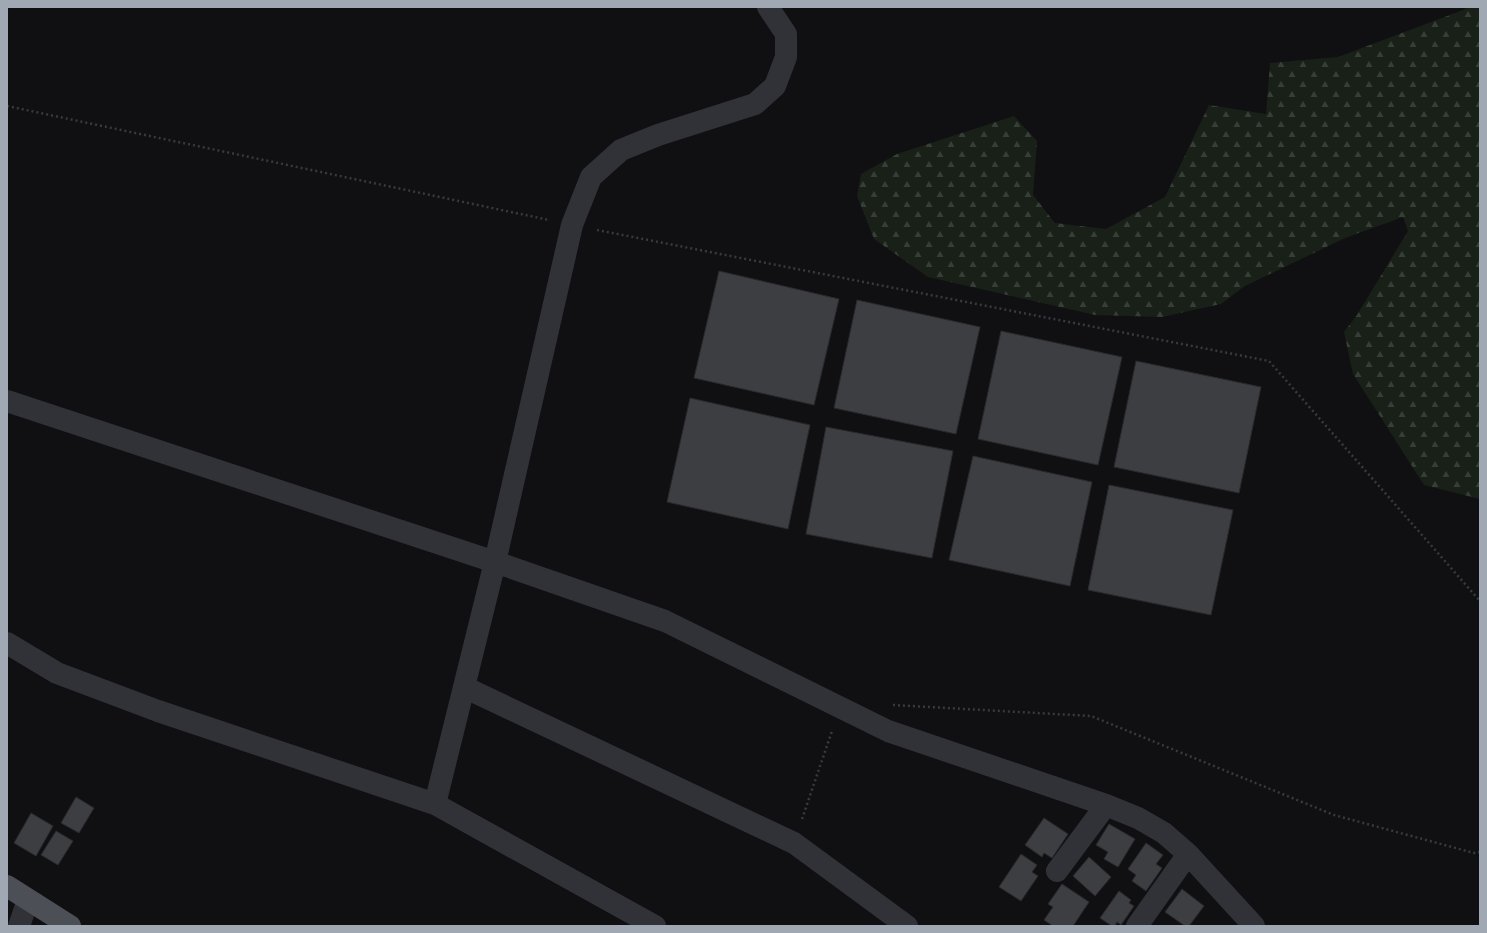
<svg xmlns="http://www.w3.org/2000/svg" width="1487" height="933" font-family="'Alegreya Sans',sans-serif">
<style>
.forest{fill:url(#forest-firs)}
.building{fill:#3c3e42;stroke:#2a2a2e}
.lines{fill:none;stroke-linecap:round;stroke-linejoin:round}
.path{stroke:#373a3e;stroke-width:2.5;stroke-dasharray:2 3;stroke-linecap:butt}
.minor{stroke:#313237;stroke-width:22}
.major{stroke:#4c5056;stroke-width:22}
</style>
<defs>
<pattern id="forest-firs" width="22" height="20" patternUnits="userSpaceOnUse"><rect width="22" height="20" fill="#182018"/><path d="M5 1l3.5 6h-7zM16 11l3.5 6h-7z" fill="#363e37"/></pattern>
</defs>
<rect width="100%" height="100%" fill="#101012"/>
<path class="forest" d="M 1468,7 L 1480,7 L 1480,499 L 1424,485 L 1353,374 L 1344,332 L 1357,315 L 1408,231 L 1403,217 L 1345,238 L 1245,286 L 1221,304 L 1162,317 L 1095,315 L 928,277 L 874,239 L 857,196 L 861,174 L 897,154 L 1014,116 L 1037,141 L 1033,195 L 1055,223 L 1106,229 L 1165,197 L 1209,105 L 1266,114 L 1270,63 L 1338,57 L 1463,10 Z"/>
<path class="building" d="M 719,271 L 839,299 L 814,405 L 694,378 Z
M 857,300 L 980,327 L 956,434 L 834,408 Z
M 1001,331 L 1122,357 L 1098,465 L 978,439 Z
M 1136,361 L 1261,387 L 1239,493 L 1114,467 Z
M 690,398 L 810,425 L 788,529 L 667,502 Z
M 826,427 L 953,451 L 932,558 L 806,534 Z
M 973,456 L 1092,482 L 1070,586 L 949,560 Z
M 1109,485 L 1233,510 L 1211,615 L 1088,590 Z
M 76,797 L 94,808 L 79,833 L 61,823 Z
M 31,813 L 53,826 L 36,856 L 14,843 Z
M 1044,818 L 1068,834 L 1052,858 L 1044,853 L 1042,857 L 1025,845 Z
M 1109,824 L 1135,839 L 1118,867 L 1104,859 L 1108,852 L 1096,845 Z
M 56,831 L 73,841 L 58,865 L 41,855 Z
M 1146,843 L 1163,855 L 1156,864 L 1162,868 L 1146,891 L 1132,881 L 1136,875 L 1128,869 Z
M 1021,854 L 1037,865 L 1032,872 L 1038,876 L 1021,901 L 999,887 Z
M 1089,857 L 1111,877 L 1095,896 L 1073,876 Z
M 1062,884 L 1089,902 L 1073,926 L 1053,926 L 1044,920 L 1053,907 L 1048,904 Z
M 1182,889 L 1204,906 L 1189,926 L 1185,926 L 1165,912 Z
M 1119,891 L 1131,900 L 1129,903 L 1134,906 L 1121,925 L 1117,922 L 1115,926 L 1112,926 L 1100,918 Z"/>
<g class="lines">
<path class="path" d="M 7,106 L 549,220
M 597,230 L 1269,361 L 1480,601
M 893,705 L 1091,716 L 1334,815 L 1474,853 L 1480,852
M 802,819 L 832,731"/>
<path class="minor" d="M 7,401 L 495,562 L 665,621 L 888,731 L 1106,805 L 1138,818 L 1164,833 L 1188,854 L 1254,926
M 7,643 L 57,673 L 158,711 L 435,804 L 655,926
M 464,687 L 794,843 L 907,926
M 435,804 L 495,562 L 572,225 L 591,177 L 621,150 L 658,135 L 755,104 L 775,86 L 786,57 L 786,34 L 768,7
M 1057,871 L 1106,805
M 19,926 L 28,900
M 1137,926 L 1188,854"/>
<path class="major" d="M 7,886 L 70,926"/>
</g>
<rect width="1487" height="933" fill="none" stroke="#a0a8b4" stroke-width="16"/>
</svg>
